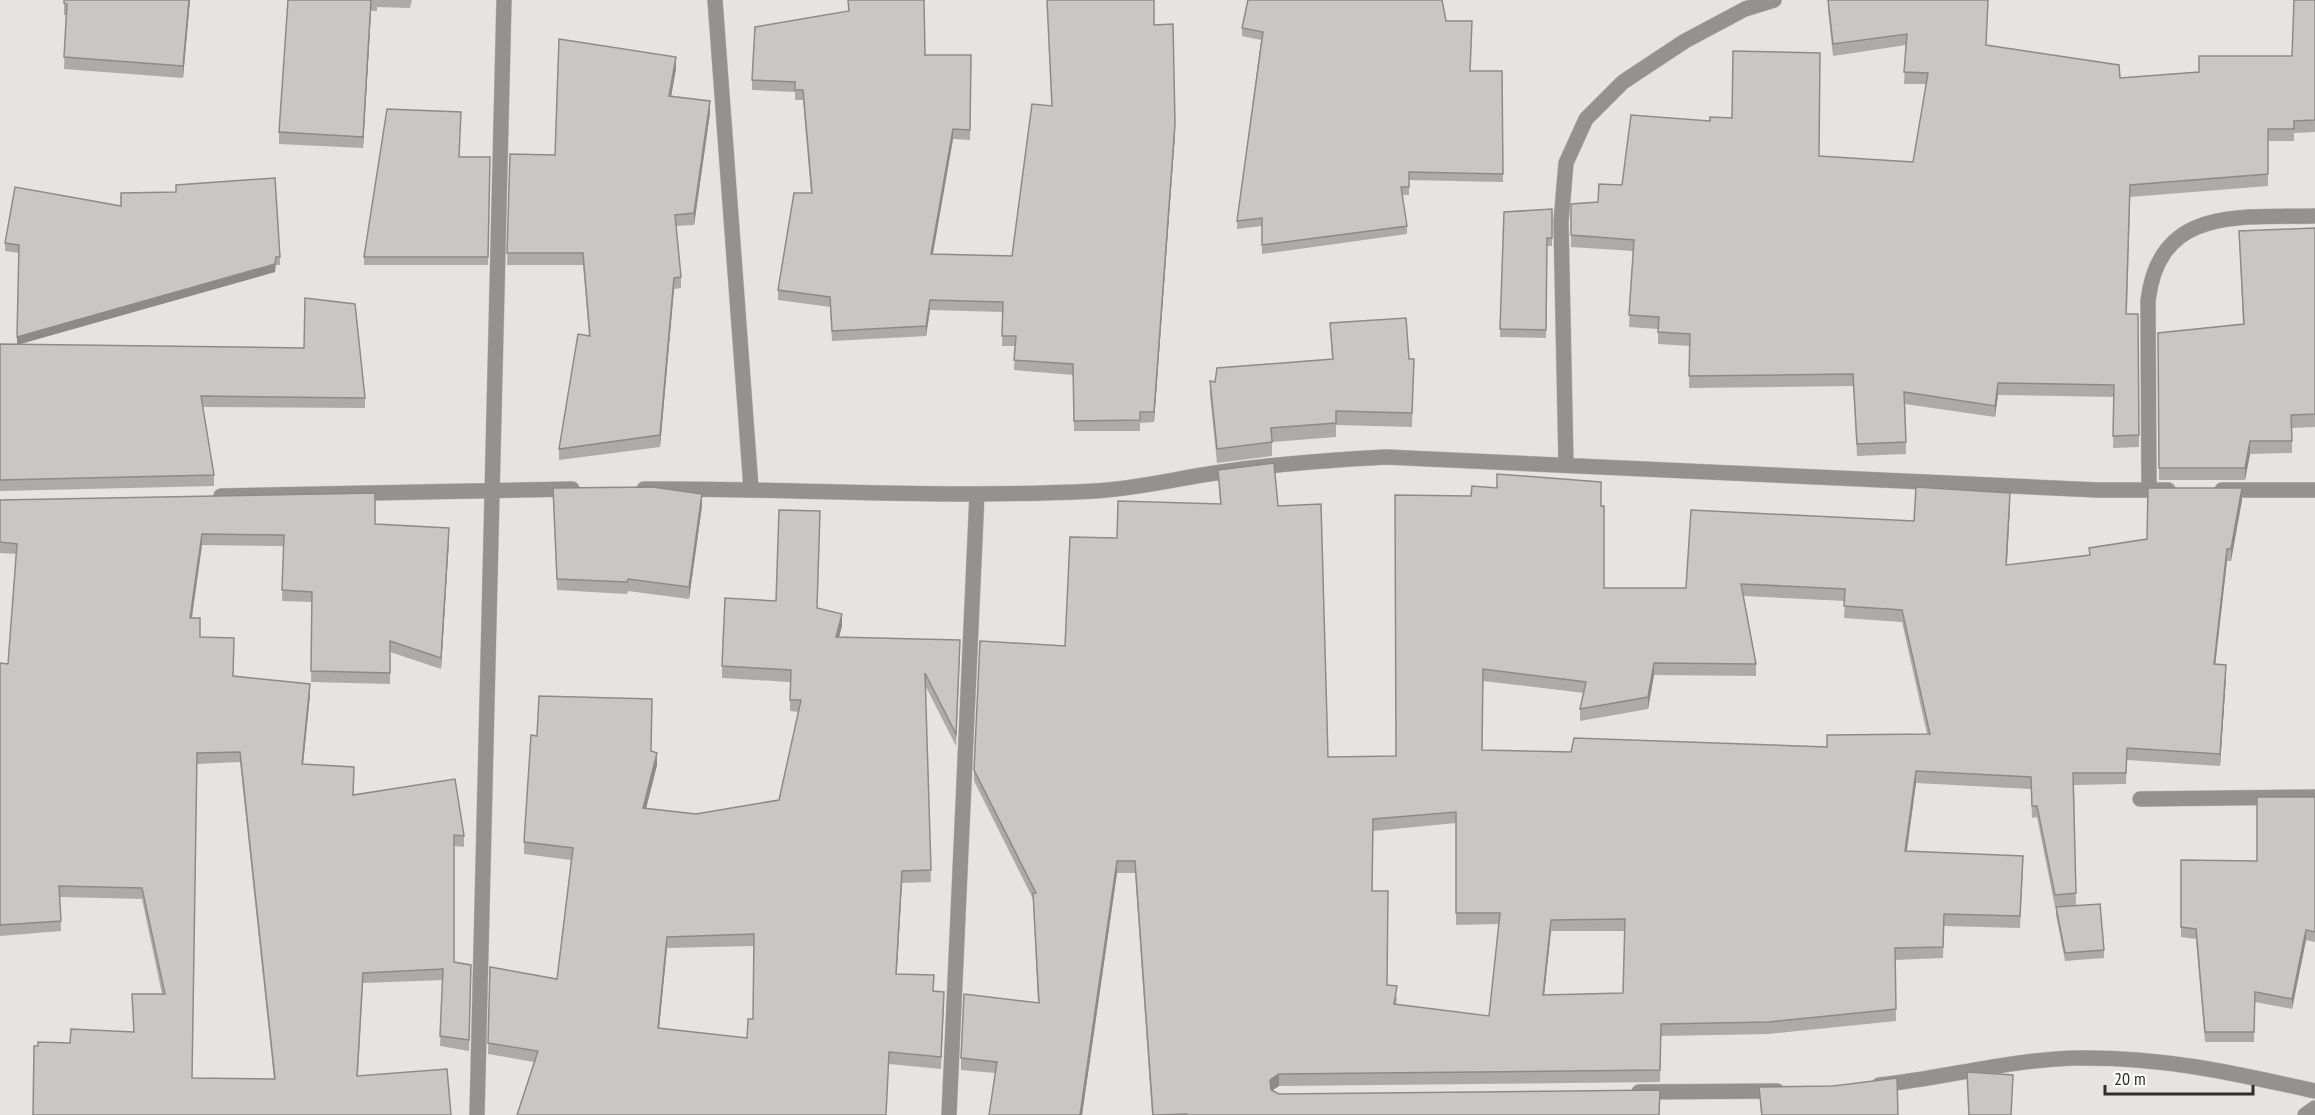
<svg xmlns="http://www.w3.org/2000/svg" width="2315" height="1115" font-family="'PT Sans Narrow',sans-serif">
<style>
.lines{fill:none;stroke-linecap:round;stroke-linejoin:round}
.street-casing{stroke:#c2bfbc;stroke-width:16}
.street{stroke:#949291;stroke-width:15}
.wall{fill:#aeaaa9;fill-rule:evenodd}
.shaded-wall{fill:#8d8b89}
.building{fill:#cac6c4;stroke:#8d8b89;stroke-width:1.5;fill-rule:evenodd}
</style>
<rect width="100%" height="100%" fill="#e7e3e0"/>
<g class="lines">
<defs>
<path id="street" d="M 715,0 L 751,488
M 1566,464 L 1561,222 L 1566,163 L 1586,119 L 1623,82 L 1685,41 L 1745,9 L 1774,0
M 644,489 C 794,488 944,499 1094,491 C 1135,489 1174,479 1215,473 C 1272,464 1329,460 1386,457 L 2097,490 L 2168,490
M 2149,490 L 2148,301 C 2159,205 2241,218 2315,216
M 2222,490 L 2315,490
M 221,496 L 572,489
M 2140,799 L 2315,797
M 1879,1085 C 1946,1078 2012,1059 2079,1058 C 2164,1057 2234,1073 2315,1091
M 1639,1092 L 1777,1091
M 477,1115 L 504,0
M 949,1115 L 977,494
M 2305,1115 L 2315,1108"/>
</defs>
<use href="#street" class="street-casing"/>
<use href="#street" class="street"/>
</g>
<path class="wall" d="M 64,0 L 190,0 L 183,78 L 64,69 L 66,15 L 64,15 Z
M 288,0 L 412,0 L 410,8 L 377,7 L 377,11 L 371,11 L 363,148 L 279,144 L 279,132 Z
M 1828,0 L 1986,45 L 2120,78 L 2199,72 L 2292,56 L 2315,0 L 2315,132 L 2294,133 L 2294,141 L 2268,141 L 2268,186 L 2130,197 L 2127,314 L 2138,314 L 2139,447 L 2113,448 L 2114,397 L 1998,395 L 1995,417 L 1905,404 L 1906,454 L 1857,456 L 1853,386 L 1689,388 L 1690,346 L 1658,344 L 1658,329 L 1629,327 L 1633,251 L 1571,247 L 1571,204 L 1598,202 L 1622,185 L 1819,156 L 1913,162 L 1926,84 L 1904,84 L 1906,45 L 1833,56 L 1828,10 Z
M 1446,21 L 1470,71 L 1502,71 L 1503,182 L 1409,180 L 1409,195 L 1402,195 L 1407,226 L 1407,234 L 1262,254 L 1262,226 L 1237,229 L 1237,221 L 1261,40 L 1242,36 L 1242,28 Z
M 1154,25 L 1175,134 L 1154,422 L 1140,423 L 1140,431 L 1074,431 L 1073,375 L 1014,370 L 1015,346 L 1002,346 L 1003,312 L 930,310 L 926,336 L 832,341 L 830,307 L 778,300 L 778,290 L 811,193 L 803,100 L 795,100 L 795,92 L 752,90 L 752,80 L 925,55 L 971,55 L 970,140 L 953,139 L 933,254 L 1012,256 L 1051,106 Z
M 676,69 L 671,96 L 710,113 L 694,225 L 676,226 L 681,277 L 681,288 L 674,289 L 660,447 L 559,460 L 559,449 L 589,336 L 583,265 L 507,265 L 510,154 L 555,155 Z
M 460,157 L 490,157 L 488,265 L 364,265 L 364,257 Z
M 1552,209 L 1552,246 L 1547,246 L 1546,338 L 1500,337 L 1504,212 Z
M 2315,228 L 2315,427 L 2292,428 L 2292,453 L 2250,454 L 2245,480 L 2159,480 L 2158,333 L 2243,324 L 2239,231 Z
M 5,243 L 280,257 L 280,265 L 276,265 L 275,272 L 18,344 L 365,398 L 365,408 L 202,407 L 214,475 L 214,486 L 0,491 L 0,344 L 17,344 L 19,253 L 5,251 Z
M 1330,323 L 1409,359 L 1414,359 L 1412,427 L 1336,425 L 1336,437 L 1272,442 L 1272,456 L 1217,463 L 1210,395 L 1210,381 L 1215,382 L 1332,359 Z
M 1218,470 L 1278,506 L 1328,757 L 1396,756 L 1601,506 L 1604,588 L 1686,588 L 1914,521 L 2010,505 L 2007,565 L 2089,555 L 2089,548 L 2147,539 L 2242,500 L 2231,561 L 2227,561 L 2215,664 L 2226,677 L 2220,766 L 2127,760 L 2126,784 L 2074,785 L 2076,905 L 2055,907 L 2037,817 L 2032,818 L 2031,789 L 1916,783 L 1907,851 L 2023,867 L 2020,928 L 1944,926 L 1943,958 L 1895,960 L 1896,1021 L 1769,1034 L 1661,1036 L 1660,1082 L 1279,1086 L 1272,1090 L 1279,1094 L 1659,1115 L 1152,1115 L 1135,873 L 1117,873 L 1082,1115 L 989,1115 L 995,1073 L 961,1070 L 961,1058 L 1038,1003 L 1033,899 L 974,781 L 974,770 L 1065,646 L 1117,538 L 1220,504 ZM 1743,596 L 1845,601 L 1844,618 L 1902,622 L 1927,734 L 1827,747 L 1571,752 L 1482,750 L 1483,681 L 1584,693 L 1580,709 L 1580,721 L 1648,709 L 1654,675 L 1756,676 L 1756,664 ZM 1456,823 L 1456,925 L 1499,924 L 1489,1016 L 1396,1005 L 1397,998 L 1387,985 L 1372,891 L 1373,831 ZM 1551,931 L 1625,931 L 1623,993 L 1544,995 Z
M 553,488 L 702,506 L 689,599 L 628,591 L 627,594 L 557,590 Z
M 0,500 L 375,524 L 449,539 L 441,669 L 390,652 L 390,684 L 311,682 L 312,602 L 282,601 L 284,546 L 202,545 L 192,618 L 200,637 L 234,676 L 310,695 L 303,764 L 354,778 L 353,795 L 464,836 L 464,847 L 454,846 L 454,962 L 471,965 L 469,1051 L 440,1046 L 443,980 L 363,983 L 358,1076 L 33,1115 L 38,1046 L 70,1043 L 133,1032 L 162,994 L 142,899 L 60,897 L 61,931 L 0,936 L 0,663 L 8,664 L 16,554 L 0,553 ZM 240,762 L 274,1079 L 192,1078 L 197,764 Z
M 818,608 L 842,626 L 839,637 L 960,651 L 956,746 L 925,685 L 931,882 L 902,883 L 896,974 L 934,991 L 944,1004 L 941,1069 L 889,1064 L 534,1062 L 488,1054 L 490,967 L 557,979 L 571,860 L 524,854 L 524,842 L 657,765 L 646,809 L 696,814 L 779,800 L 799,712 L 790,711 L 790,682 L 722,678 L 722,666 ZM 754,946 L 753,1019 L 747,1038 L 659,1028 L 667,948 Z
M 2315,797 L 2315,942 L 2306,940 L 2292,1009 L 2255,1002 L 2254,1042 L 2205,1042 L 2196,939 L 2181,937 L 2181,860 L 2257,861 Z
M 2056,907 L 2104,950 L 2104,958 L 2065,961 L 2056,915 Z
M 1759,1087 L 1898,1115 L 1761,1115 Z"/>
<path class="shaded-wall" d="M 189,0 L 190,0 L 183,78 L 183,66 Z
M 371,0 L 371,11 L 363,148 L 363,137 Z
M 676,57 L 676,69 L 669,108 L 669,96 Z
M 710,101 L 710,113 L 694,225 L 694,213 Z
M 1175,124 L 1175,134 L 1154,422 L 1154,412 Z
M 953,129 L 953,139 L 931,264 L 931,254 Z
M 276,257 L 275,272 L 17,345 L 17,337 Z
M 674,278 L 674,289 L 660,447 L 660,435 Z
M 930,300 L 930,310 L 926,336 L 926,326 Z
M 1998,383 L 1998,395 L 1995,417 L 1995,406 Z
M 2250,441 L 2250,454 L 2245,480 L 2245,468 Z
M 2242,488 L 2242,500 L 2231,561 L 2231,549 Z
M 2010,493 L 2010,505 L 2006,577 L 2006,565 Z
M 702,494 L 702,506 L 689,599 L 689,587 Z
M 449,528 L 449,539 L 441,669 L 441,658 Z
M 202,534 L 202,545 L 190,629 L 190,618 Z
M 2227,549 L 2227,561 L 2214,676 L 2214,664 Z
M 842,614 L 842,626 L 836,649 L 836,637 Z
M 1654,663 L 1654,675 L 1648,709 L 1648,697 Z
M 2226,665 L 2226,677 L 2220,766 L 2220,754 Z
M 310,684 L 310,695 L 302,775 L 302,764 Z
M 657,753 L 657,765 L 643,820 L 643,808 Z
M 1916,771 L 1916,783 L 1905,862 L 1905,851 Z
M 1117,861 L 1117,873 L 1082,1115 L 1080,1115 Z
M 902,871 L 902,883 L 896,986 L 896,974 Z
M 1551,920 L 1551,931 L 1543,1006 L 1543,995 Z
M 2306,930 L 2306,940 L 2292,1009 L 2292,999 Z
M 667,937 L 667,948 L 658,1039 L 658,1028 Z
M 1279,1074 L 1279,1086 L 1270,1092 L 1270,1080 Z"/>
<path class="building" d="M 64,0 L 189,0 L 183,66 L 64,57 L 67,4 L 64,3 Z
M 288,0 L 371,0 L 363,137 L 279,132 Z
M 848,0 L 924,0 L 925,55 L 971,55 L 970,130 L 953,129 L 931,254 L 1012,256 L 1032,104 L 1052,106 L 1047,0 L 1154,0 L 1154,25 L 1173,24 L 1175,124 L 1154,412 L 1140,412 L 1140,420 L 1074,421 L 1073,364 L 1014,360 L 1016,336 L 1002,336 L 1003,302 L 930,300 L 926,326 L 832,331 L 830,297 L 778,290 L 794,193 L 812,193 L 803,90 L 795,90 L 795,82 L 752,80 L 755,27 L 849,11 Z
M 1248,0 L 1442,0 L 1446,21 L 1472,21 L 1470,71 L 1502,71 L 1503,174 L 1409,172 L 1409,187 L 1401,187 L 1407,226 L 1262,245 L 1262,218 L 1237,221 L 1263,32 L 1242,28 Z
M 1828,0 L 1988,0 L 1986,45 L 2119,65 L 2120,78 L 2199,72 L 2199,56 L 2292,56 L 2294,0 L 2315,0 L 2315,120 L 2294,121 L 2294,129 L 2268,129 L 2268,174 L 2130,185 L 2126,314 L 2138,314 L 2139,435 L 2113,436 L 2114,385 L 1998,383 L 1995,406 L 1904,392 L 1906,442 L 1857,444 L 1853,374 L 1689,376 L 1690,334 L 1658,332 L 1659,317 L 1629,315 L 1634,240 L 1571,235 L 1571,204 L 1598,202 L 1599,184 L 1622,185 L 1631,115 L 1710,121 L 1710,117 L 1732,118 L 1733,51 L 1820,53 L 1819,156 L 1913,162 L 1928,73 L 1904,72 L 1907,34 L 1833,44 Z
M 559,39 L 676,57 L 669,96 L 710,101 L 694,213 L 675,215 L 681,277 L 674,278 L 660,435 L 559,449 L 578,334 L 590,336 L 583,253 L 507,253 L 510,154 L 555,155 Z
M 387,109 L 461,112 L 459,157 L 490,157 L 488,257 L 364,257 Z
M 275,178 L 280,257 L 276,257 L 275,264 L 17,337 L 19,245 L 5,243 L 15,187 L 121,206 L 121,193 L 176,192 L 176,185 Z
M 1552,209 L 1552,238 L 1547,238 L 1546,330 L 1500,329 L 1504,212 Z
M 2315,228 L 2315,414 L 2291,415 L 2292,441 L 2250,441 L 2245,468 L 2159,468 L 2158,333 L 2244,324 L 2239,231 Z
M 305,298 L 355,304 L 365,398 L 201,396 L 214,475 L 0,480 L 0,344 L 304,348 Z
M 1406,318 L 1409,359 L 1414,359 L 1412,413 L 1336,411 L 1336,423 L 1271,428 L 1272,442 L 1217,449 L 1210,381 L 1215,382 L 1217,368 L 1333,359 L 1330,323 Z
M 1274,463 L 1278,506 L 1321,504 L 1328,757 L 1396,756 L 1395,495 L 1471,496 L 1472,486 L 1497,488 L 1497,474 L 1601,482 L 1601,506 L 1604,506 L 1604,588 L 1686,588 L 1691,510 L 1914,521 L 1916,487 L 2010,493 L 2006,565 L 2090,555 L 2089,548 L 2147,539 L 2148,488 L 2242,488 L 2231,549 L 2227,549 L 2214,664 L 2226,665 L 2220,754 L 2127,748 L 2126,773 L 2073,773 L 2076,893 L 2055,895 L 2037,806 L 2032,806 L 2031,777 L 1916,771 L 1905,851 L 2023,856 L 2020,916 L 1944,914 L 1943,947 L 1895,948 L 1896,1009 L 1769,1022 L 1661,1024 L 1660,1070 L 1279,1074 L 1270,1080 L 1271,1090 L 1279,1094 L 1660,1090 L 1659,1115 L 1187,1115 L 1187,1114 L 1153,1115 L 1135,861 L 1117,861 L 1080,1115 L 989,1115 L 997,1062 L 961,1058 L 964,994 L 1039,1003 L 1033,893 L 1036,893 L 974,770 L 980,641 L 1065,646 L 1070,537 L 1117,538 L 1118,501 L 1221,504 L 1218,470 ZM 1741,584 L 1845,589 L 1844,606 L 1902,610 L 1930,734 L 1827,735 L 1827,747 L 1574,738 L 1571,752 L 1482,750 L 1483,669 L 1586,682 L 1580,709 L 1648,697 L 1654,663 L 1756,664 ZM 1456,812 L 1456,913 L 1500,913 L 1489,1016 L 1394,1004 L 1397,986 L 1387,985 L 1388,891 L 1372,891 L 1373,819 ZM 1625,919 L 1623,993 L 1543,995 L 1551,920 Z
M 653,487 L 702,494 L 689,587 L 628,579 L 627,582 L 557,579 L 553,488 Z
M 375,493 L 375,524 L 449,528 L 441,658 L 390,641 L 390,673 L 311,671 L 312,592 L 282,590 L 284,535 L 202,534 L 190,618 L 200,618 L 200,637 L 234,638 L 233,676 L 310,684 L 302,764 L 354,767 L 353,795 L 455,779 L 464,836 L 454,835 L 454,962 L 471,965 L 469,1040 L 440,1036 L 443,969 L 363,973 L 357,1076 L 447,1069 L 451,1115 L 33,1115 L 34,1046 L 38,1046 L 38,1042 L 70,1043 L 71,1029 L 134,1032 L 132,994 L 165,994 L 142,888 L 59,886 L 61,921 L 0,925 L 0,663 L 8,664 L 17,544 L 0,542 L 0,500 ZM 240,752 L 275,1079 L 192,1078 L 197,753 Z
M 779,510 L 820,511 L 817,608 L 842,614 L 836,637 L 960,640 L 956,734 L 925,673 L 931,870 L 902,871 L 896,974 L 934,975 L 933,991 L 944,992 L 941,1057 L 889,1052 L 886,1115 L 517,1115 L 538,1051 L 488,1043 L 490,967 L 557,979 L 573,848 L 524,842 L 531,735 L 537,736 L 539,696 L 652,699 L 651,751 L 657,753 L 643,808 L 696,814 L 779,800 L 801,700 L 790,700 L 791,670 L 722,666 L 725,598 L 776,601 ZM 754,934 L 753,1019 L 748,1019 L 747,1038 L 658,1028 L 667,937 Z
M 2257,797 L 2315,797 L 2315,932 L 2306,930 L 2292,999 L 2255,992 L 2254,1032 L 2205,1032 L 2196,929 L 2181,927 L 2181,860 L 2257,861 Z
M 2100,904 L 2104,950 L 2065,953 L 2056,907 Z
M 1967,1072 L 2013,1075 L 2011,1115 L 1969,1115 Z
M 1897,1078 L 1898,1115 L 1762,1115 L 1759,1087 L 1833,1086 Z"/>
<path d="M2105 1085v9h148v-9" fill="none" stroke="#302e2d" stroke-width="3"/>
<text x="2114" y="1085" font-size="18" fill="#302e2d" stroke="#ffffff" stroke-width="4.5" paint-order="stroke">20 m</text>
</svg>
